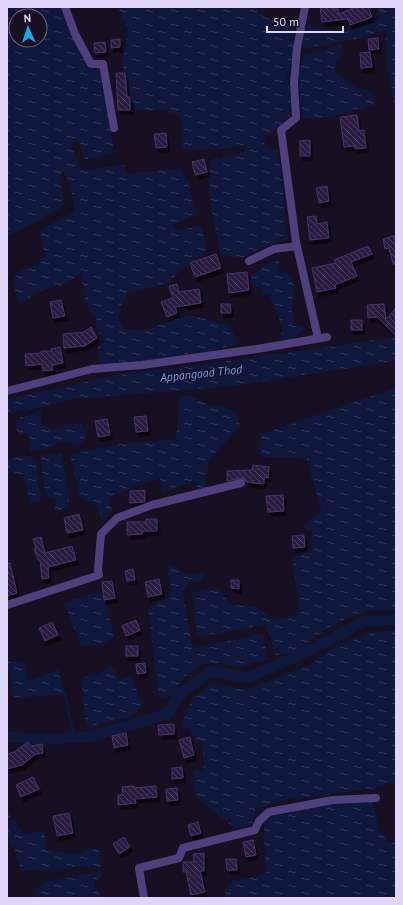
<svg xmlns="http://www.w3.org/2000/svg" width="403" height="905" font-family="'PT Sans',sans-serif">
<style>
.water{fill:url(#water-ripples);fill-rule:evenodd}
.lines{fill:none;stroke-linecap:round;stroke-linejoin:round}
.stream{stroke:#0f173c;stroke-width:3}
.canal{stroke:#0f173c;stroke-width:11}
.building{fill:url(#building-back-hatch);stroke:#48326a;filter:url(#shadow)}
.street{stroke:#4d407c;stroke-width:8}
.labels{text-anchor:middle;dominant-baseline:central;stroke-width:3;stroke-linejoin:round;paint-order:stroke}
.water-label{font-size:12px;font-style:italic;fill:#6d9bf0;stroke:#161022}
</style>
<defs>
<pattern id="water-ripples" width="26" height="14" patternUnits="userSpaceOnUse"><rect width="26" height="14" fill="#0f173c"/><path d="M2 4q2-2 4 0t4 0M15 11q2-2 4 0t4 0" fill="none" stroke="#323859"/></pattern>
<pattern id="building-back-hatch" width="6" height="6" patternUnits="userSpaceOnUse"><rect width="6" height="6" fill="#2b1e41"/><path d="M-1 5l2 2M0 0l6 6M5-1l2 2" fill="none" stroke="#493e5d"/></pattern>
<filter id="shadow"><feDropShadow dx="2.5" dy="4.5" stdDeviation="0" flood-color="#0009"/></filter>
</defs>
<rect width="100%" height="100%" fill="#161022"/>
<path class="water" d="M 7,7 L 63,7 L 92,66 L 99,68 L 103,74 L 111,135 L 115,152 L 96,158 L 85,159 L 78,140 L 71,145 L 78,163 L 83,170 L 124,165 L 127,174 L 181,168 L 189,183 L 191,197 L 197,214 L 172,224 L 176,230 L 202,226 L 206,252 L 182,269 L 170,281 L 160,286 L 127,293 L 122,304 L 118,318 L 125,329 L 144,330 L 186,316 L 202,316 L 215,323 L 230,325 L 236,339 L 236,345 L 215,350 L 102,367 L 98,353 L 98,346 L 105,342 L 96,328 L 96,315 L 90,312 L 86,301 L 80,273 L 67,283 L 37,292 L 20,305 L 15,293 L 14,279 L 22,270 L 38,265 L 45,255 L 42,241 L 39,233 L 47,226 L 75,212 L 70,184 L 64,172 L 61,172 L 60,178 L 64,206 L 36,222 L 7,237 ZM 16,16 L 40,16 L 40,40 L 16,40 Z
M 120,7 L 256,7 C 264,22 281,22 296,24 L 293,39 L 294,44 L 292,61 L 287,74 L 291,106 L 290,115 L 273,132 L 265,136 L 264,145 L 279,152 L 288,240 L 261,248 L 243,258 L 221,256 L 212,212 L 208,175 L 211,160 L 245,152 L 245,146 L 219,149 L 182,149 L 181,116 L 161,110 L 144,110 L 131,107 L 123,75 L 123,61 L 126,44 L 126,26 L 119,10 Z
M 376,7 L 396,7 L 396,114 L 386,63 L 387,55 L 385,30 L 356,39 L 303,49 L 304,29 L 310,24 C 321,28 337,33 350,30 C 359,28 369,22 379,18 Z
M 341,45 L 340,59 L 336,64 L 334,71 L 359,90 L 371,90 L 375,105 L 325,118 L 303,119 L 298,81 L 299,70 L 304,55 Z
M 279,260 L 279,269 L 294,279 L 292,310 L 294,323 L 304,327 C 299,338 289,339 278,340 C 280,337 282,334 282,331 C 283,325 272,302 269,294 L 262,296 L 261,288 L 251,284 L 250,278 C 262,270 263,263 279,260 Z
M 396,337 L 396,361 L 232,386 L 75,399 L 7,414 L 7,399 L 116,375 L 221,362 Z
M 396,388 L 396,610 L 365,611 L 335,624 L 290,654 L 275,655 L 266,624 L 197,638 L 192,592 L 217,588 L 232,605 L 257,607 L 273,620 L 299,614 L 293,557 L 312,551 L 312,531 L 302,527 L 322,511 L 306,458 L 265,457 L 259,454 L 261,434 Z
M 180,396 L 194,397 L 206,404 L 225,407 L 237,413 L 240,426 L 209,460 L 204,489 L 198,489 L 193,482 L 162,492 L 160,478 L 108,497 L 112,512 L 102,520 L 96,504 L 80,498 L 70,454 L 120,444 L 176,439 Z
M 41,411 L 41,424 L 53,429 L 73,424 L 82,424 L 87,436 L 81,443 L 75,445 L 69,441 C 63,442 55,442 52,448 L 30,451 L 29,433 L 19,435 L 14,424 L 19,418 Z
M 62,453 L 70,507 L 54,512 L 56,500 L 46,496 L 40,456 Z
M 26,456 L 36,458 L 41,501 L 30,504 L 23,474 L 7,474 L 7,459 Z
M 171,565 L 187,575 L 204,572 L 202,581 L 190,582 L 183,591 L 192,648 L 263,634 L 268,659 L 241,667 L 221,663 L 203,664 L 183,678 L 172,696 L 159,699 L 148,608 L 171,595 L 167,566 Z
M 98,592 L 106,604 L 114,638 L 97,646 L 81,646 L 64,603 Z
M 378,631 L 396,631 L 396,782 L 377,788 L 279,801 L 255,809 L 252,825 L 236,829 L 210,809 L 194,794 L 193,769 L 204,771 L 203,742 L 195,740 L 190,728 L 182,729 L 180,724 L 194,697 L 212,683 L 244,690 L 309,666 L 342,642 Z
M 7,660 L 24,664 L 29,682 L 58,669 L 65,694 L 13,698 L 10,672 L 7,671 Z
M 110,667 L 115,670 L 120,680 L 132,676 L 142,707 L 130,717 L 98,724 L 90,730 L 86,723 L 81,678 L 98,674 Z
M 372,802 L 380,831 L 388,842 L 396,841 L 396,898 L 222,898 L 224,897 L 227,886 L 230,882 L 266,874 L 264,843 L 264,820 L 289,813 L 334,804 Z
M 8,812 L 23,833 L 45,832 L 46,851 L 81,854 L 89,848 L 99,850 L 102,878 L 95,880 L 95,889 L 104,898 L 38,898 L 35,891 L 46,882 L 98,872 L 97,866 L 22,871 L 7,834 L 7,814 Z"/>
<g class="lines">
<path class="stream" d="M 65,694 L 74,737"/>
<path class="canal" d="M 7,737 L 42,739 L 89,737 L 167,714 L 180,694 L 211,671 L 248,678 L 312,649 L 365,621 L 396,620"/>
</g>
<path class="building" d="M 320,7 L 335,7 L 336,9 L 338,9 L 339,14 L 356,7 L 368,7 L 372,17 L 350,25 L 348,19 L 322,22 Z
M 378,38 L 379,49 L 369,50 L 368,39 Z
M 120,39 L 120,47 L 111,48 L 111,40 Z
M 105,42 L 106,52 L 95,53 L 94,43 Z
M 370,52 L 372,67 L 361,68 L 360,53 Z
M 116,73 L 125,73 L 127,97 L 130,97 L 130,110 L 118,110 Z
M 357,115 L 359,131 L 364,130 L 366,148 L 355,149 L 355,146 L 344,147 L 340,117 Z
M 166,133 L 167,147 L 156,148 L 154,134 Z
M 310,140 L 310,156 L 300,156 L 300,141 Z
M 204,159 L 207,172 L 195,175 L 192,162 Z
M 327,186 L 329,201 L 319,203 L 316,188 Z
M 316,216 L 317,224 L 327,222 L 329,238 L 310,240 L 307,217 Z
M 396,235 L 396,264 L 393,264 L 389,248 L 385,249 L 383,239 Z
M 368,246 L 372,254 L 351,262 L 357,276 L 335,285 L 336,288 L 317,292 L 312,268 L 336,263 L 334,260 Z
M 216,254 L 221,268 L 195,277 L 190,263 Z
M 247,272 L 249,290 L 229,293 L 227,274 Z
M 177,284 L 179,292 L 199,289 L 201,303 L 175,307 L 177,313 L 167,317 L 161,302 L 173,298 L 169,286 Z
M 61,300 L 65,316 L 53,318 L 50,302 Z
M 221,304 L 230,304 L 231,313 L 221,313 Z
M 384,304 L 386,319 L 396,308 L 396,336 L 377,317 L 368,318 L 367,305 Z
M 351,320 L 362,320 L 362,330 L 351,330 Z
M 91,327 L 97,338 L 84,346 L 64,348 L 63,334 L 84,332 Z
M 60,347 L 63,363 L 52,365 L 53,370 L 43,371 L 42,364 L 26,366 L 25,354 L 41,353 L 41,351 L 52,351 L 51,349 Z
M 146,416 L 148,431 L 136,432 L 134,417 Z
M 107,419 L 110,435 L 98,437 L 95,421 Z
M 253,465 L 269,467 L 268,478 L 264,477 L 264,484 L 246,482 L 245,480 L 242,478 L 227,481 L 227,471 L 252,470 Z
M 145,490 L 145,502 L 130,503 L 130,491 Z
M 283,495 L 284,511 L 268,512 L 266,496 Z
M 79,514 L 83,530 L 67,533 L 64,518 Z
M 146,519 L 157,519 L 157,531 L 142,531 L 142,534 L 127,535 L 127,522 L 146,522 Z
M 304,535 L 305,547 L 293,548 L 292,536 Z
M 41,537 L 45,553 L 72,546 L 76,560 L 48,567 L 49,578 L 42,579 L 40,560 L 38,560 L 34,549 L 36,549 L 33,539 Z
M 10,563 L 17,593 L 7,596 L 7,564 Z
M 133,569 L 135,580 L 127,581 L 125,571 Z
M 159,579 L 162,594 L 148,597 L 145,582 Z
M 231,580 L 239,580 L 239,589 L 231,588 Z
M 112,581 L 115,598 L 104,600 L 102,582 Z
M 136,620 L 140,630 L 126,636 L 122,626 Z
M 52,622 L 58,635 L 45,641 L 39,628 Z
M 126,646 L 138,646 L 138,656 L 126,656 Z
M 145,663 L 146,673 L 137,674 L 136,664 Z
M 174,724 L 174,734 L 159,735 L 158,725 Z
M 126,733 L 128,745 L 114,748 L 112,736 Z
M 190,737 L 194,755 L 184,758 L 179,740 Z
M 28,742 L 31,746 L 42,744 L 43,753 L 36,754 L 22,765 L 7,769 L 7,754 L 14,752 Z
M 182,767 L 183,778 L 172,779 L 172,768 Z
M 33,777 L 39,789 L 21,797 L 16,785 Z
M 134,786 L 134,788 L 156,786 L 157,797 L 135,799 L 136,803 L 118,805 L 118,795 L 123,795 L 122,787 Z
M 177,788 L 178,800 L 167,801 L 166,789 Z
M 69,813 L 73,833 L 57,836 L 53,816 Z
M 198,822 L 201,833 L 191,836 L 188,825 Z
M 124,837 L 130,847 L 119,854 L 113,844 Z
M 253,840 L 256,855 L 246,857 L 243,842 Z
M 204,853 L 204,871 L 200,871 L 205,892 L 191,895 L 186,872 L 183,872 L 183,862 L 194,862 L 193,854 Z
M 226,859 L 236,859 L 237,870 L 227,870 Z"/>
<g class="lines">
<path class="street" d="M 65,7 L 75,34 L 91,64 L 103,64 L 114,128
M 305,7 L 297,48 L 294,83 L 296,118 L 281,130 L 296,242 L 318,338
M 249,261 L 274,249 L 297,246
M 7,391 L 92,369 L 142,365 L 257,349 L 327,337
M 7,605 L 99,575 L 98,570 L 101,534 L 117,518 L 152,505 L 241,483
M 144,898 L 139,868 L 179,858 L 183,848 L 255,830 L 259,821 L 269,812 L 333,800 L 376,798"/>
</g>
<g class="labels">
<g class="water-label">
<text transform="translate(201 373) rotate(-6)">Appangaad Thod</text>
</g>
</g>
<rect width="403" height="905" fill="none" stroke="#e0d5fb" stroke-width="16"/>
<g transform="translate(28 28) rotate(357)"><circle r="19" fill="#161022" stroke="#675f79"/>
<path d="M0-3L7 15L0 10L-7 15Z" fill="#17aae4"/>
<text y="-6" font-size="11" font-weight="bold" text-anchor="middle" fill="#e0d5fb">N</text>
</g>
<path d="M267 26v6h76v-6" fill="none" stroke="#e0d5fb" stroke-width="2"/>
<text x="273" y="26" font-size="12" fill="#e0d5fb" stroke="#161022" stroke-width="3" paint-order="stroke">50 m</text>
</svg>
